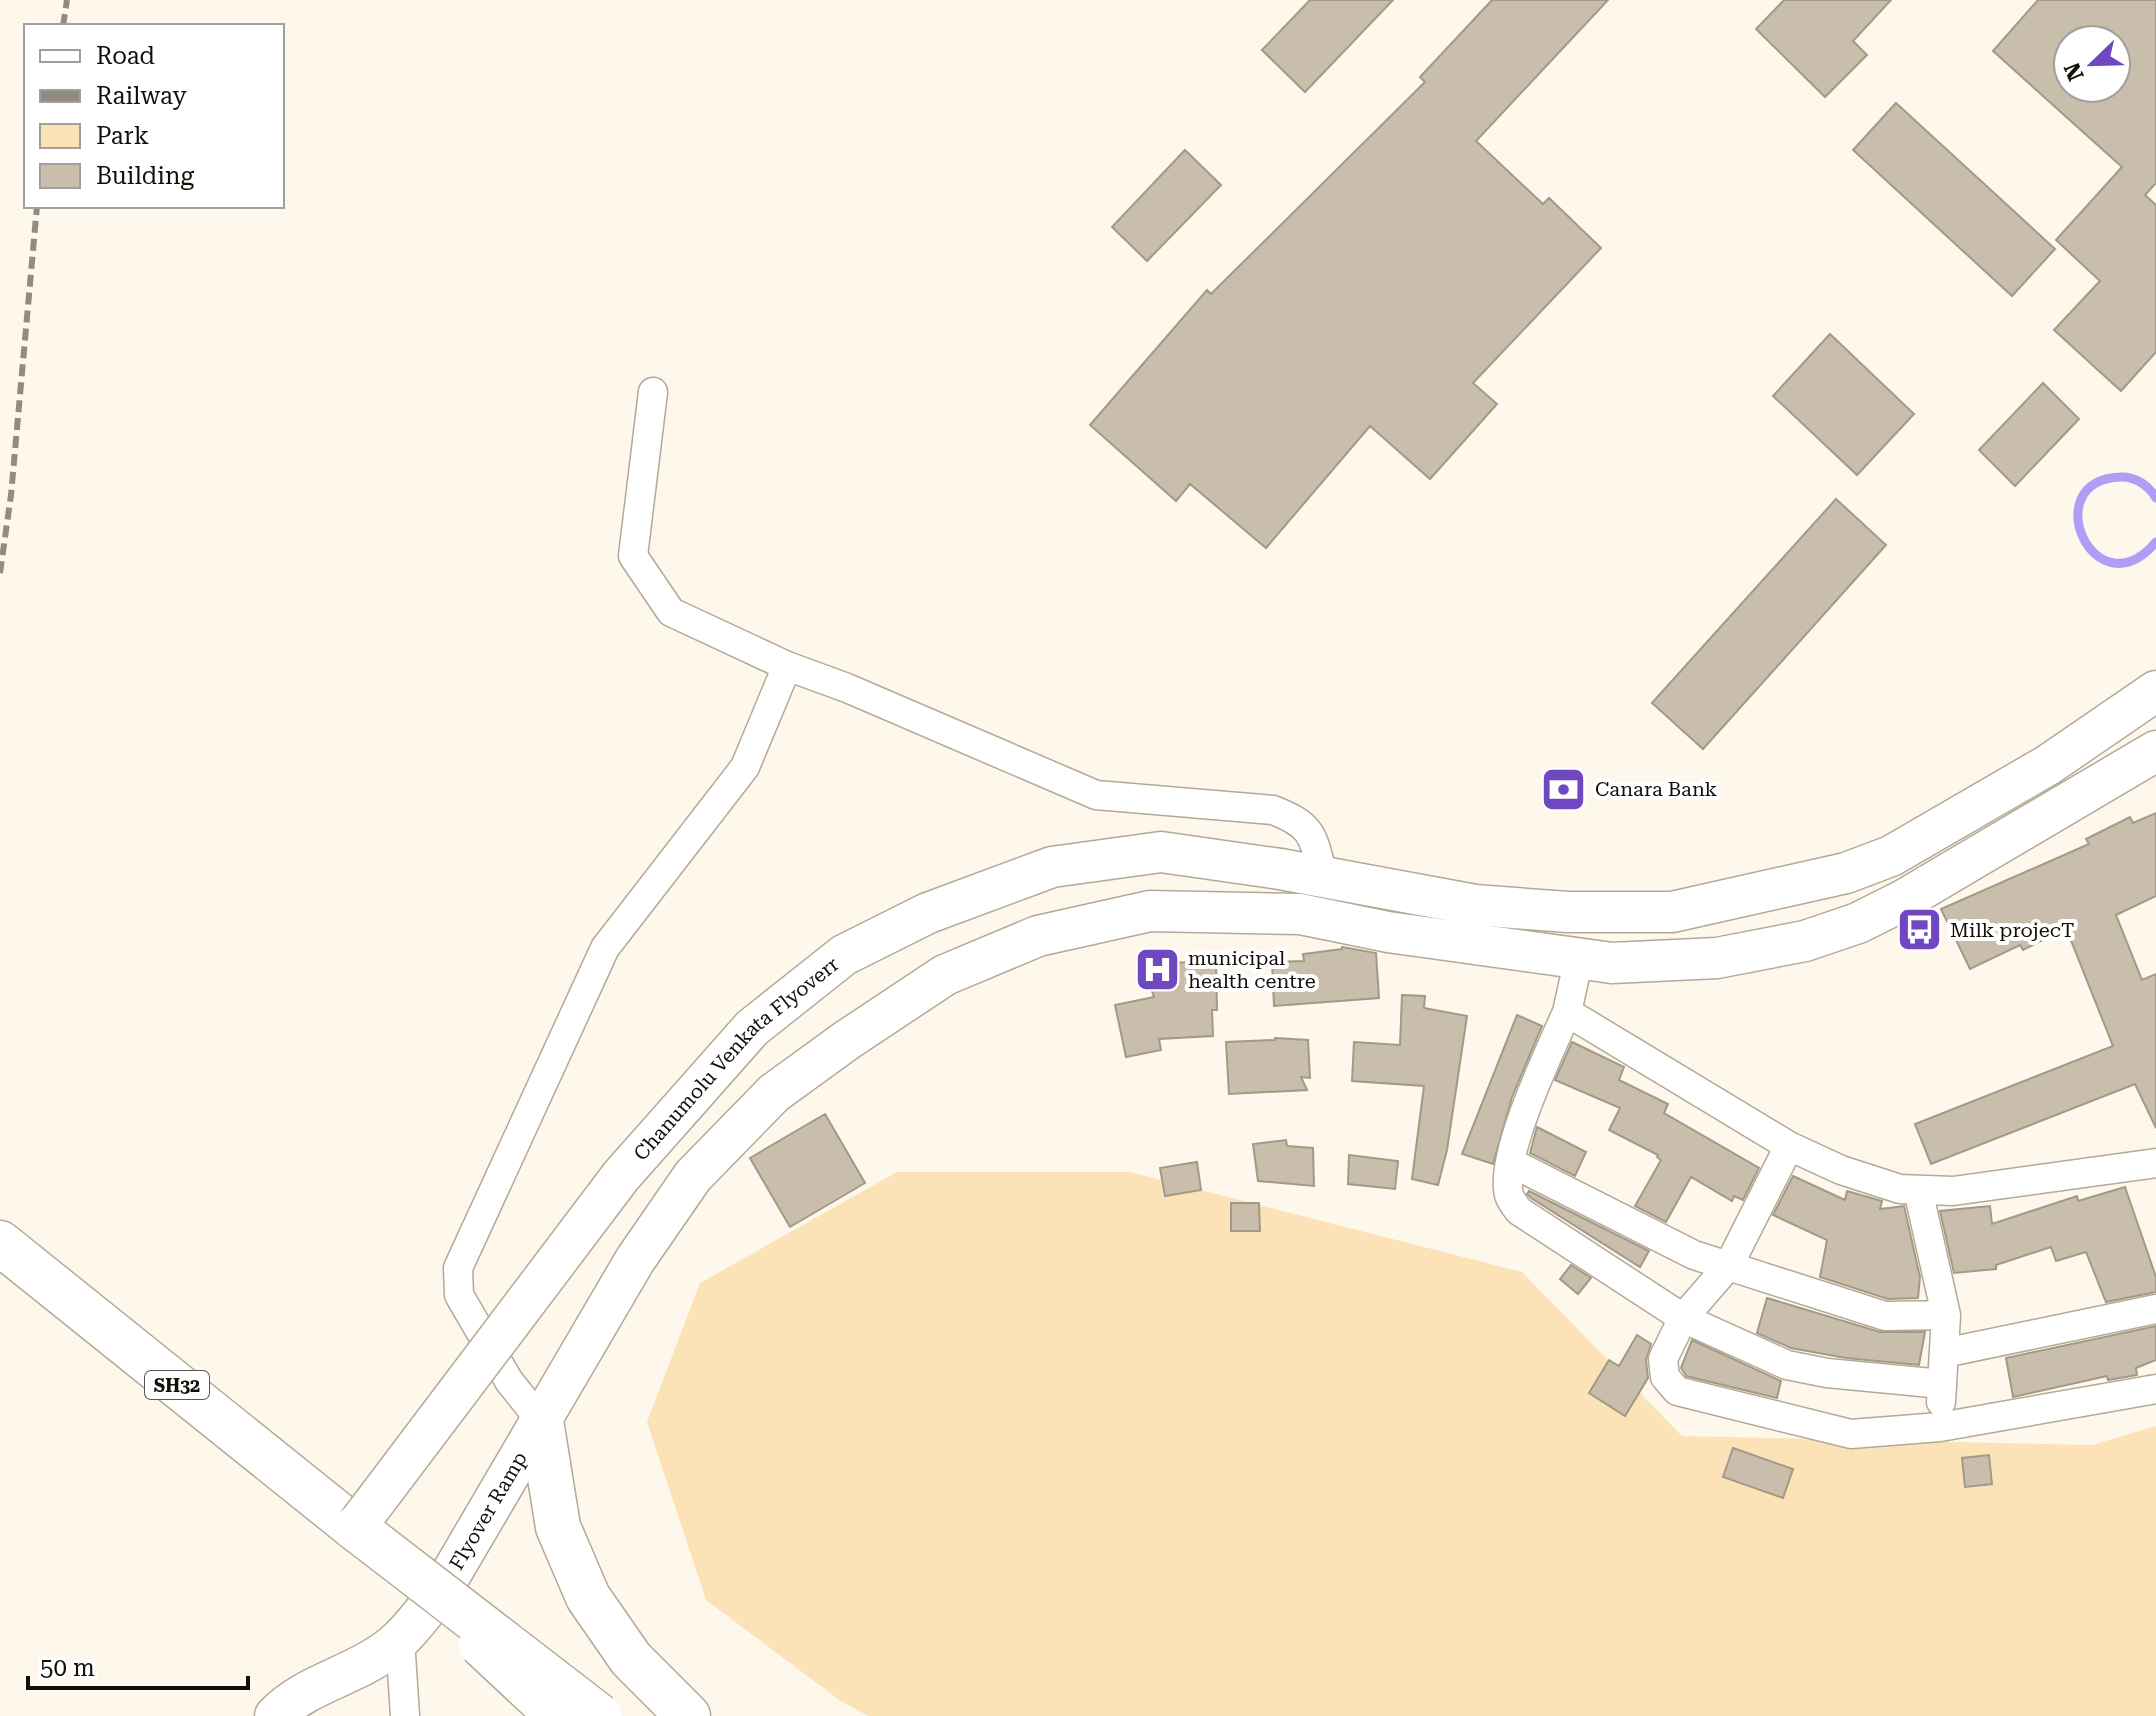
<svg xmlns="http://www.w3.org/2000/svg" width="2156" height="1716" font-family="'Roboto Serif',serif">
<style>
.green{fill:#fbe3b7}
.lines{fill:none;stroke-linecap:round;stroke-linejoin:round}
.stream{stroke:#b19df6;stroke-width:9}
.building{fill:#c9beab;stroke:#a29986;stroke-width:2;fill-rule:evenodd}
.street-casing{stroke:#b3a996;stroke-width:31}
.secondary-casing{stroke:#b3a996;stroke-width:43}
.primary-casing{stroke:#b3a996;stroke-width:47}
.street{stroke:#fff;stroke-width:28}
.secondary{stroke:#fff;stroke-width:40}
.primary{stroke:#fff;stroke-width:44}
.rail{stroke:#918b82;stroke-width:6;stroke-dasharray:12 6;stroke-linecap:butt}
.secondary-bridge-casing{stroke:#b3a996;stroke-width:43;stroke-linecap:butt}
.primary-bridge-casing{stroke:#b3a996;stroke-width:47;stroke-linecap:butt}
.secondary-bridge{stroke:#fff;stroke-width:40}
.primary-bridge{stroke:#fff;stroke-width:44}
.labels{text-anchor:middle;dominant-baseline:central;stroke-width:8;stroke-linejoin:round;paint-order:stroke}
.shield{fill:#fff;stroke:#595652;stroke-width:2}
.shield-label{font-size:18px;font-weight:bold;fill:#120e08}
.poi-label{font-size:20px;fill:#120e08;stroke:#fff;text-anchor:start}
.street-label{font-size:20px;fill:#120e08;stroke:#fff}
</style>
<rect width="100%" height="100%" fill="#fef7eb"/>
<path class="green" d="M 897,1172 L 1130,1172 L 1522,1272 L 1682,1436 L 2092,1445 L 2156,1426 L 2156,1716 L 868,1716 L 842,1702 L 706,1600 L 647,1422 L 700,1283 Z"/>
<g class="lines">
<path class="stream" d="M 2156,498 C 2149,485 2134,476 2120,477 C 2035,481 2095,614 2156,542"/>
</g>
<path class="building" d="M 1310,0 L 1393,0 L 1305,92 L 1262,50 Z
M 1492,0 L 1608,0 L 1476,141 L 1543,204 L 1549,198 L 1601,248 L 1473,383 L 1497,404 L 1430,479 L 1370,426 L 1266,548 L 1190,484 L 1176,501 L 1090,425 L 1207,290 L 1211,294 L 1425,82 L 1420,77 Z
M 1784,0 L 1891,0 L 1853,41 L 1867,55 L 1825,97 L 1756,29 Z
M 2038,0 L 2156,0 L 2156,183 L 2145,195 L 2156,205 L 2156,352 L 2121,391 L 2054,330 L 2100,281 L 2056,240 L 2122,167 L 1993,51 ZM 2068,40 L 2116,40 L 2116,88 L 2068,88 Z
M 1896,103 L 2055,249 L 2012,296 L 1853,150 Z
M 1185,150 L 1221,185 L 1147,261 L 1112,227 Z
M 1830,334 L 1914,414 L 1857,475 L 1773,396 Z
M 2043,383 L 2079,419 L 2015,486 L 1979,450 Z
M 1836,499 L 1886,545 L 1703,749 L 1652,703 Z
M 2156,813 L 2156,896 L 2116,915 L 2142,980 L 2156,974 L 2156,1128 L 2135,1084 L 1931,1164 L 1915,1124 L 2113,1046 L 2066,928 L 2023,950 L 2020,945 L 1970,969 L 1941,909 L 2089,844 L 2086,839 L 2130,817 L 2133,823 Z
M 1342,947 L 1376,953 L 1379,998 L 1274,1006 L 1272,962 L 1304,961 L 1303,954 L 1342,949 Z
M 1216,962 L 1217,1010 L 1212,1010 L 1213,1036 L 1159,1039 L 1161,1050 L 1126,1057 L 1115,1005 L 1154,997 L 1143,963 Z
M 1402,995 L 1425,996 L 1424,1008 L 1467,1016 L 1447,1150 L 1438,1185 L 1412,1179 L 1424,1086 L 1352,1081 L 1354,1042 L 1400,1045 Z
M 1517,1015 L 1542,1026 L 1512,1097 L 1493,1164 L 1462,1154 Z
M 1275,1038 L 1308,1040 L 1310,1078 L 1301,1077 L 1307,1090 L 1229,1094 L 1226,1042 L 1275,1040 Z
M 1572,1042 L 1624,1067 L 1619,1080 L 1668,1104 L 1664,1113 L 1759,1168 L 1743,1200 L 1734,1196 L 1732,1201 L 1691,1177 L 1666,1222 L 1635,1206 L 1661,1160 L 1657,1157 L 1658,1155 L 1609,1130 L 1620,1108 L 1555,1080 Z
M 825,1114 L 865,1183 L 790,1227 L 750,1158 Z
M 1537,1127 L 1586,1152 L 1575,1176 L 1530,1153 Z
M 1286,1140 L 1287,1146 L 1313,1148 L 1314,1186 L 1258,1181 L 1253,1144 Z
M 1349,1155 L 1398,1161 L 1395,1189 L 1348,1184 Z
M 1197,1162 L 1201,1190 L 1165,1196 L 1160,1168 Z
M 1793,1176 L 1845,1200 L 1847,1191 L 1882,1201 L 1880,1209 L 1904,1206 L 1920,1277 L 1918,1298 L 1888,1299 L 1820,1277 L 1827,1240 L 1773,1215 Z
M 2125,1187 L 2156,1277 L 2156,1292 L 2106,1302 L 2086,1252 L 2056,1261 L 2051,1247 L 1996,1265 L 1996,1269 L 1954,1273 L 1940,1211 L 1990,1206 L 1992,1224 L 2077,1196 L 2078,1201 Z
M 1529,1191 L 1649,1251 L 1640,1267 L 1531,1198 L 1527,1194 Z
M 1231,1203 L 1259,1203 L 1260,1231 L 1231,1231 Z
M 1571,1265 L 1591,1278 L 1578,1294 L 1560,1279 Z
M 1767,1298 L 1880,1332 L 1925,1332 L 1919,1365 L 1846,1358 L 1791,1348 L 1757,1333 Z
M 2156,1326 L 2156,1360 L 2136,1368 L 2137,1375 L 2108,1380 L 2107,1376 L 2013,1397 L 2006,1358 Z
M 1637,1335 L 1651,1344 L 1646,1360 L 1648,1378 L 1625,1416 L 1589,1393 L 1609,1360 L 1619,1366 Z
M 1692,1340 L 1781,1381 L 1777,1398 L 1686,1376 L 1681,1368 Z
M 1733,1448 L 1793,1469 L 1783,1498 L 1723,1477 Z
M 1989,1455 L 1992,1484 L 1965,1487 L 1962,1458 Z"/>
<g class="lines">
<defs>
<path id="street" d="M 653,392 L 633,556 L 671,612 L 787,666 L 847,688 L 1096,795 L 1273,810 C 1314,826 1313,836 1323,877
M 1579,958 L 1567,1012 L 1789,1146 L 1841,1170 L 1900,1189 L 1953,1191 L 2156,1163
M 1567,1012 C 1550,1051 1499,1155 1509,1195 C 1511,1201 1515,1206 1519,1211 L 1683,1318 L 1787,1365 L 1827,1373 L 1942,1384
M 1789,1146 L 1729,1265 L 1683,1318 L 1663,1359 L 1665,1377 L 1677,1391 L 1851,1434 L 1940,1427 L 2156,1389
M 1510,1162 L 1694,1255 L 1885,1316 L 1946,1315
M 1918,1190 L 1946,1315 L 1941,1402
M 1944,1353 L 2156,1309
M 541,1421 L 509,1381 L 459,1295 L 458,1268 L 605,948 L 745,767 L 787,666
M 400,1639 L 405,1716"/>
<g id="secondary">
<path d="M 1280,869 L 1475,905 L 1568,912 L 1672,912 L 1846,873 L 1891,856 L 2048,765 L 2156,691"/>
<path id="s1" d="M 275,1716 C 305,1684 353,1676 387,1650 C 408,1635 424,1611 441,1591 L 635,1260 L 693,1176 L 774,1093 L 847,1040 L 945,975 L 1038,936 L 1150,911 L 1300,914 L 1388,932 L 1612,963 L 1717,958 L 1805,941 L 1858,923 L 1902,901 L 2156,751"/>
</g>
<path id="primary" d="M 0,1243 L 355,1528
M 541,1421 L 558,1527 L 588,1597 L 631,1659 L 688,1716"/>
</defs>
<use href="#street" class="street-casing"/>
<use href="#secondary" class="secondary-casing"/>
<use href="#primary" class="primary-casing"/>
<use href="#street" class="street"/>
<use href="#secondary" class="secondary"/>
<use href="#primary" class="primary"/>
<path class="rail" d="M 63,26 L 67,0
M 0,573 L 11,495 L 37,206"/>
<defs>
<g id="secondary-bridge">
<path id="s2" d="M 355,1528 L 621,1176 L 752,1028 L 844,955 L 928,913 L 1052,867 L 1161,852 L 1280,869"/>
<path d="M 479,1645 L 555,1716"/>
</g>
<path id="primary-bridge" d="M 355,1528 L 599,1716"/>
</defs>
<use href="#secondary-bridge" class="secondary-bridge-casing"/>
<use href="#primary-bridge" class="primary-bridge-casing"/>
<use href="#secondary-bridge" class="secondary-bridge"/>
<use href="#primary-bridge" class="primary-bridge"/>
</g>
<defs>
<symbol id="bank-square" viewBox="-11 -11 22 22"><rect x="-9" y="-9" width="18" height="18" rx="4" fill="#6f48c1" stroke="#fff"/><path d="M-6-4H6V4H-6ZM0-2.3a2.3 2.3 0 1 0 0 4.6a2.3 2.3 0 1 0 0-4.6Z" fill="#fff"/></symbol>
<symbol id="bus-square" viewBox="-11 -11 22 22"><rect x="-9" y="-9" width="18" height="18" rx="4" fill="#6f48c1" stroke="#fff"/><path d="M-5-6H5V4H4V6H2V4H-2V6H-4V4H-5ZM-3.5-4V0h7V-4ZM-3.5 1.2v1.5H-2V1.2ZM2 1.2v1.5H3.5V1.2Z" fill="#fff"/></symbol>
<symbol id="hospital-square" viewBox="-11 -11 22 22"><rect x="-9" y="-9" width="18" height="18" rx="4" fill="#6f48c1" stroke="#fff"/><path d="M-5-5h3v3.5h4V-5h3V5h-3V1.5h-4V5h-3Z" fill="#fff"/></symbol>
</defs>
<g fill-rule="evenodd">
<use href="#bank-square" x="1538" y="764" width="51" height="51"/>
<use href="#bus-square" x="1894" y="904" width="51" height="51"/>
<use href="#hospital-square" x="1132" y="944" width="51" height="51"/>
</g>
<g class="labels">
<rect class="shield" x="145" y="1371" width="64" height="28" rx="6"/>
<g class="shield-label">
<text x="177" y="1385">SH32</text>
</g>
<g class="poi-label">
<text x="1595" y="789">Canara Bank</text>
<text x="1950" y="930">Milk projecT</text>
<text x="1188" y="958">municipal<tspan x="1188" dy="23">health centre</tspan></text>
</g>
<g class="street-label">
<text stroke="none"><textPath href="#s2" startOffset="606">Chanumolu Venkata Flyoverr</textPath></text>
<text stroke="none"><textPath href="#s1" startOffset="304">Flyover Ramp</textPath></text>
</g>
</g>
<rect x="24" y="24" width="260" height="184" fill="#ffffff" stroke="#a09f9c" stroke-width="2"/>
<rect x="40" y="50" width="40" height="12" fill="#ffffff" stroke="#a09f9c" stroke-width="2"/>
<text x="96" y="64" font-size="24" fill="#120e08">Road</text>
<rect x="40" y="90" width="40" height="12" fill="#918b82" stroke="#a09f9c" stroke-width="2"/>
<text x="96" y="104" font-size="24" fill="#120e08">Railway</text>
<rect x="40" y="124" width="40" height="24" fill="#fbe3b7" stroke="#a09f9c" stroke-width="2"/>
<text x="96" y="144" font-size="24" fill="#120e08">Park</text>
<rect x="40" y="164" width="40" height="24" fill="#c9beab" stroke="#a09f9c" stroke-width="2"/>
<text x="96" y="184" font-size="24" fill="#120e08">Building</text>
<g transform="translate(2092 64) rotate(247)"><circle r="38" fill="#ffffff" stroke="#a09f9c" stroke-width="2"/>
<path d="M0-6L14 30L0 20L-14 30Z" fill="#6f48c1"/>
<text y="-12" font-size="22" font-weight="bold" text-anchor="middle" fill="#120e08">N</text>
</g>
<path d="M28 1676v12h220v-12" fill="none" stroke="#120e08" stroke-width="4"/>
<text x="40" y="1676" font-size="24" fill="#120e08" stroke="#ffffff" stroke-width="6" paint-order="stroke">50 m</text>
</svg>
